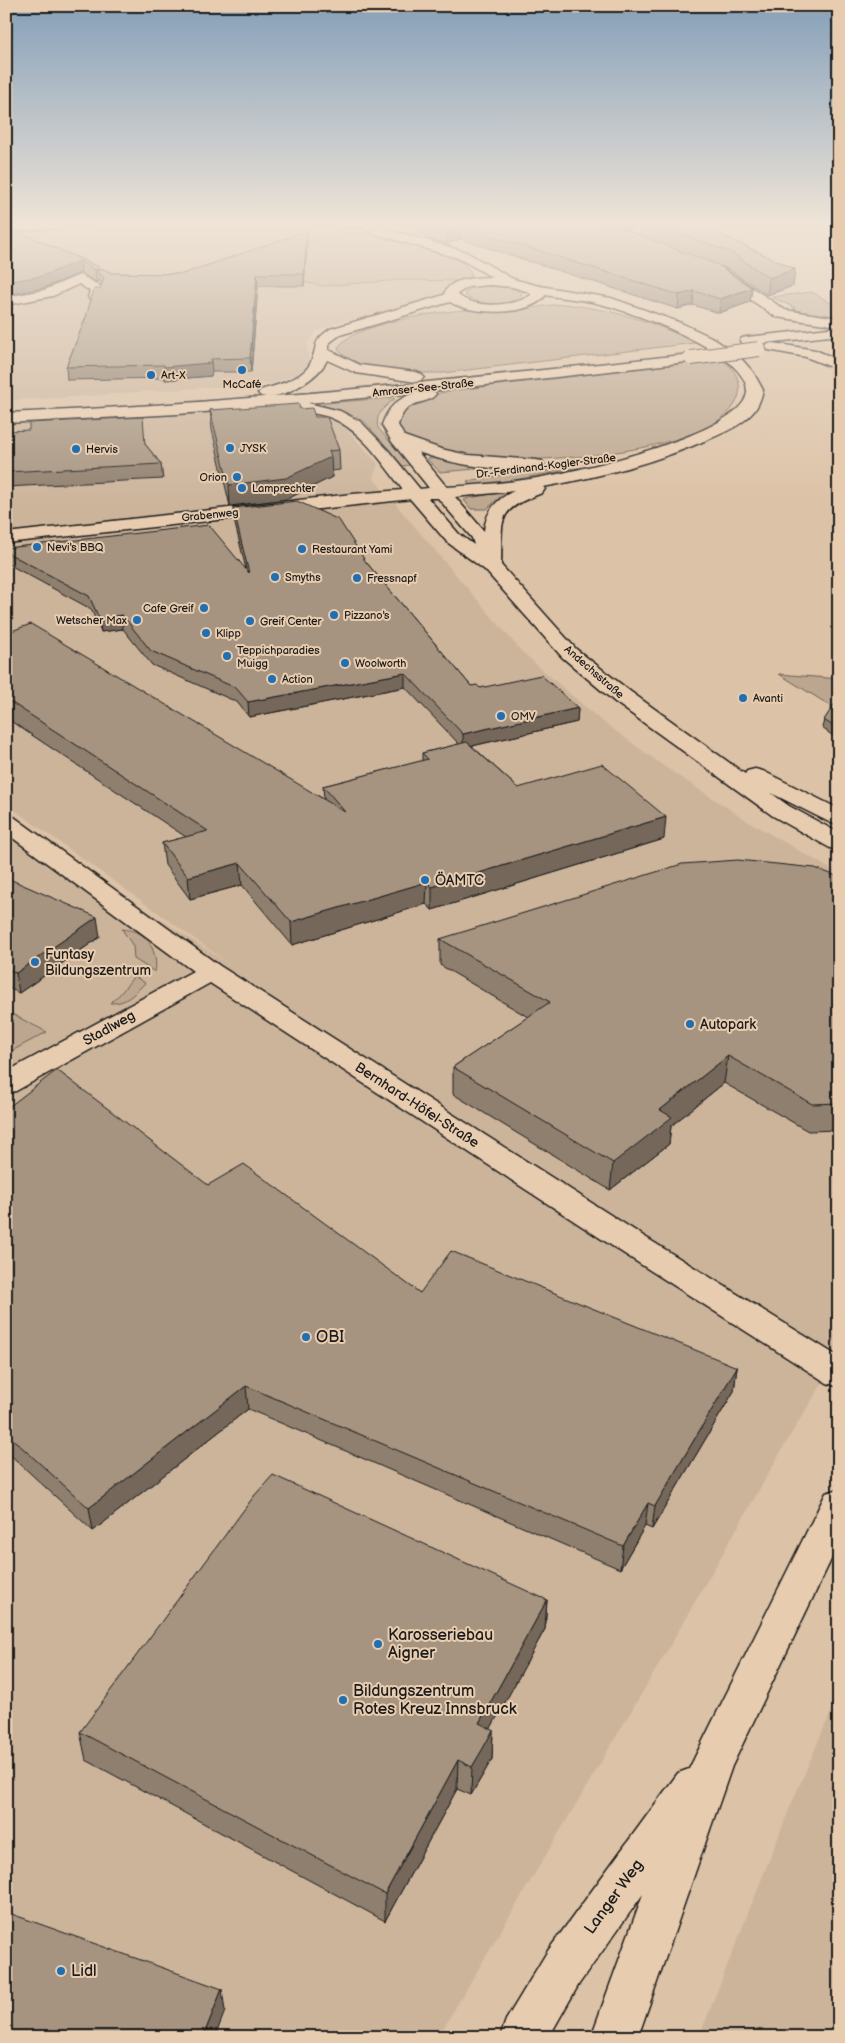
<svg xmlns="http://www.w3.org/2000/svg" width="845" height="2043" font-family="'Balsamiq Sans',sans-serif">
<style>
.built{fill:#ccb49b}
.green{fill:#bca68f;stroke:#6c6156}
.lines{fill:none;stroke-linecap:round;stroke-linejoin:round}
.pedestrian-casing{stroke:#1c1c1c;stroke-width:3}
.minor-casing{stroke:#1c1c1c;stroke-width:3}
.tertiary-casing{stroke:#1c1c1c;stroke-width:3}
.secondary-casing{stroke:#1c1c1c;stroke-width:3}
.primary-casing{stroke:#1c1c1c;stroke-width:3}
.pedestrian{fill:#e8ccaf;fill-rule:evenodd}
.minor{fill:#e8ccaf;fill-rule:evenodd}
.tertiary{fill:#e8ccaf;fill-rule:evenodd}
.secondary{fill:#e8ccaf;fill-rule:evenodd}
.primary{fill:#e8ccaf;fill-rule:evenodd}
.primary-bridge-casing{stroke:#1c1c1c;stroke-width:16;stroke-linecap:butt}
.primary-bridge{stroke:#e8ccaf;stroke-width:14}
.wall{fill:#8f7f6e;stroke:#1c1c1c;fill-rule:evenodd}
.shaded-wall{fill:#74685a;stroke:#1c1c1c}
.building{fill:#a69480;stroke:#1c1c1c}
.poi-dot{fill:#1f6fb2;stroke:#e8ccaf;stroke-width:2}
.labels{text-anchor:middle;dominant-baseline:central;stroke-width:4;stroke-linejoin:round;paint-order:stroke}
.far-poi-label{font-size:11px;fill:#1c1c1c;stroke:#e8ccaf;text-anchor:start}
.far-street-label{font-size:11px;fill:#1c1c1c;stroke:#e8ccaf}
.poi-label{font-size:14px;fill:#1c1c1c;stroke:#e8ccaf;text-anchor:start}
.street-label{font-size:14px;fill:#1c1c1c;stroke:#e8ccaf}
.near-poi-label{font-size:16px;fill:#1c1c1c;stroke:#e8ccaf;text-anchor:start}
.near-street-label{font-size:16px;fill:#1c1c1c;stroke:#e8ccaf}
</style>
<rect width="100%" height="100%" fill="#dcc2a6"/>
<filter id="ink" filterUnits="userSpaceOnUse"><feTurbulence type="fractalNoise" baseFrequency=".02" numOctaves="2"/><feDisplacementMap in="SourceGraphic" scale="10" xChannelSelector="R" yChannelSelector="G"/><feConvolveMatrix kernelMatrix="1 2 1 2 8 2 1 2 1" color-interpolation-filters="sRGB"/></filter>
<g filter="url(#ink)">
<path class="built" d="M 6,221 L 282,221 L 311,222 L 369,233 L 328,235 L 401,280 L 464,281 L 431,300 L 337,323 L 317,331 L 307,343 L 309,365 L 297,375 L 273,383 L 59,398 L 6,400 Z
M 256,408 L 313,414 L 341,423 L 378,464 L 373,478 L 522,652 L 598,718 L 665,767 L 746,820 L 839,874 L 839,1356 L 791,1434 L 668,1649 L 438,2037 L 6,2037 L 6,820 L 231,965 L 6,804 L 6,423 Z
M 839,1693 L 839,2037 L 699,2037 L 789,1810 Z"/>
<path class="green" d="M 369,233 C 395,240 460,250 472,274 L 470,279 L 464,281 L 401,280 L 322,286 L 234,268 L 328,235 Z
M 491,285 C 502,286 515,286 522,294 C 512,308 476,306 465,295 L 465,292 L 474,287 Z
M 812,292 L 839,308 L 839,316 L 815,315 L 793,309 L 795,308 L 772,297 Z
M 564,304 C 614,310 650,320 695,343 L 443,373 C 414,373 355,376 338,349 C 345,325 442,311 466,310 C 478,309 491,312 504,312 C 524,310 544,305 564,304 Z
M 720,359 C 735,367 744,384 737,400 C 713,456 521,465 468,457 C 458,456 448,452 439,449 C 430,446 418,444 410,439 C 386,424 406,406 423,399 C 433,394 445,392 456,390 Z
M 390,398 L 395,399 C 384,407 375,414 378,428 L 410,465 L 403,466 L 365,422 L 343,411 L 322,405 L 326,403 Z
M 431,458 L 477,465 L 477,469 L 440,472 L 427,459 Z
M 579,468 L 498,483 L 471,486 L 467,481 L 509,474 Z
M 505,492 L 487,509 L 471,509 L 464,500 L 469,498 Z
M 779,674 L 839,679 L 839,711 Z
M 122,929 C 128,930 134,930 139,933 C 152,940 158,959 155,972 L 134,959 L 133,946 Z
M 134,976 L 145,983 C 134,994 126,1004 110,1003 L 120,994 Z
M 6,1011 L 47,1032 L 6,1054 Z"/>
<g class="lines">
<defs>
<path id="pedestrian" d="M 80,275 L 102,287 L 104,290 L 100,300 L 90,300 L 88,297 L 90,291 L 79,284 L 53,296 L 6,305 L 6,297 L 44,290 Z"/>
<path id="minor" d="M 51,221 L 97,221 L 91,225 L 6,232 L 6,224 Z
M 308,221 L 376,222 L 378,225 L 372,229 L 314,225 Z
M 667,221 L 689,221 L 683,225 L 618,238 L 612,234 L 618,230 Z
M 721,269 L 726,270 L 785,310 L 839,318 L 839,326 L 776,317 L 716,276 L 714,273 L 716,270 Z
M 773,343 L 815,350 L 839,360 L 839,370 L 806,357 L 768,350 L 766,347 L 768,344 Z
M 415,489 L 421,490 L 424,494 L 421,498 L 6,543 L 6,533 L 352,494 Z
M 6,815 L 14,817 L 220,966 L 645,1237 L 839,1357 L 839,1387 L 827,1383 L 623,1253 L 210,983 L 16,1091 L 6,1093 L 6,1072 L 193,971 L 6,833 Z"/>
<path id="tertiary" d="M 372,221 L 376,222 L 380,227 L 466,252 L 520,283 L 518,286 L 508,286 L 458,258 L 372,233 L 366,225 Z"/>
<path id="secondary" d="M 534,285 L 611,298 L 681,323 L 711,337 L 738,355 L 753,372 L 763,390 C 760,403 756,411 746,419 C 736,428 721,434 709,439 C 657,462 599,477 543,487 L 545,489 L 542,493 C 494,511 503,519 501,565 L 576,649 L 631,692 L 745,774 L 747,771 L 755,769 L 763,771 L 839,809 L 839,825 L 831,823 L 771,793 L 789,806 L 839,833 L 839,850 L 830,848 L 773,816 L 615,702 L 562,657 L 485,570 L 447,542 L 406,494 L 409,490 L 429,488 L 427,485 L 430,481 C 438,479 441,481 447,487 C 477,485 507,483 537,478 C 574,472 745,433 747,392 C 749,353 634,313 604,305 C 580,298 554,298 529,292 L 527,289 L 529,286 ZM 514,491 C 496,499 486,511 484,531 L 455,497 ZM 428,498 L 438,498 L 472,538 L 474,545 L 459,534 Z
M 839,1489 L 839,1543 L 732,1766 L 638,2037 L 591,2037 L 643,1894 L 579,1984 L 549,2037 L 500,2037 L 506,2020 L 547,1952 L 678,1773 L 689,1769 L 826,1493 Z"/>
<path id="primary" d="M 490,277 L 513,279 L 539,286 L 545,296 C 528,317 471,315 450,302 L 340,335 L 329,343 L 329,350 L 360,365 L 416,372 L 421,374 L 424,377 L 421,380 L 416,382 L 356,373 L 327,360 C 318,379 281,401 261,396 L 258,393 L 261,390 C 277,385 304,379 311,362 C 319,343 311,343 330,329 L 444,295 C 448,278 475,278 490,277 ZM 490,285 L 512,287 L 529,292 L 531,295 C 513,307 473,309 457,294 L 468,287 Z
M 839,327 L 839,335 L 747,345 L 742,344 L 740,341 L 742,338 L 747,337 Z
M 691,354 L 696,355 L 698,358 L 696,361 L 434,391 L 436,394 C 425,408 407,395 398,425 L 404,436 L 441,449 L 468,455 L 536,460 L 542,461 L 544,465 L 542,469 L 536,470 C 495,470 456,466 418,452 L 445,485 L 442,489 L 436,490 L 430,489 L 392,442 L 382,425 C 388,407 397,399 415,393 L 308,403 L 340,411 L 361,422 L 388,450 L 424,494 L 421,498 L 415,499 L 409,498 C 387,470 364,430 329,417 C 318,413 306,413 294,410 L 292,407 L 294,405 L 178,414 L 6,423 L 6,413 C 236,404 463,379 691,354 Z"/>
</defs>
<use href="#pedestrian" class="pedestrian-casing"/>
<use href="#minor" class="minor-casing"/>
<use href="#tertiary" class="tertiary-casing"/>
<use href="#secondary" class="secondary-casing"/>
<use href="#primary" class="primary-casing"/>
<use href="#pedestrian" class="pedestrian"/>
<use href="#minor" class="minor"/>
<use href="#tertiary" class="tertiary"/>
<use href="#secondary" class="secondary"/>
<use href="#primary" class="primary"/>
<defs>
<path id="primary-bridge" d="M 691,358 L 759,349"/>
</defs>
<use href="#primary-bridge" class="primary-bridge-casing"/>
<use href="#primary-bridge" class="primary-bridge"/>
</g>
<path class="wall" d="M 402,221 L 691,221 L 795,269 L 793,286 L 767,295 L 729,269 L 720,266 L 752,288 L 750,302 L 719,313 L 693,305 L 678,309 L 460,239 L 447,244 L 428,239 ZM 640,224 L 640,235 L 622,228 Z
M 6,226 L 112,273 L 182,274 L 307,243 L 304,286 L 258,286 L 251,372 L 212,372 L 211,376 L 165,380 L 165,378 L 67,380 L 66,367 L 102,285 L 100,281 L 96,282 L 81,273 L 43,288 Z
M 300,409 L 315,417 L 339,450 L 340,470 L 332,471 L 332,477 L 287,499 L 230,506 L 212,430 L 210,410 Z
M 6,431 L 145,444 L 161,464 L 163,479 L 6,487 Z
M 233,508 L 366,562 L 471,686 L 578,708 L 577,722 L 472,746 L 518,788 L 664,839 L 432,910 L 426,904 L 292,945 L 242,885 L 190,899 L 165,865 L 162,843 L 186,837 L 6,718 L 6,633 L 324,799 L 323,786 L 422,761 L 422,753 L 459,744 L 405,687 L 249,717 L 237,702 L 152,665 L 123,629 L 101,632 L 91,609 L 6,563 L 6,548 L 246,569 L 234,520 Z
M 839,701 L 839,740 L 822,728 L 824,720 Z
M 839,877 L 839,1130 L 808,1131 L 724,1083 L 671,1126 L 669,1144 L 610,1190 L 453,1094 L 453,1067 L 528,1017 L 440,965 L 440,939 Z
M 6,878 L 100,937 L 19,993 L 6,987 Z
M 6,1109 L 208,1185 L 420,1293 L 737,1367 L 734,1391 L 652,1529 L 645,1526 L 620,1569 L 248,1409 L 93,1531 L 6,1451 Z
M 547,1600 L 545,1629 L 490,1729 L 493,1730 L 492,1759 L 471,1795 L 457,1789 L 385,1921 L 86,1760 L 80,1732 Z
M 839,1794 L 839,1820 L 832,1817 Z"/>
<path class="shaded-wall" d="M 619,221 L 641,221 L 640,224 L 618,229 Z
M 460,226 L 460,239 L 447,244 L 447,231 Z
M 307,231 L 307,243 L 304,286 L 304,274 Z
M 80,261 L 81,273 L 43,288 L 6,295 L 6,282 Z
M 100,269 L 99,272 L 100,281 L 96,282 L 95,270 Z
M 795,269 L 793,286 L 767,295 L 769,278 Z
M 257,274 L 258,286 L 251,372 L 250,358 Z
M 752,288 L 750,302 L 719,313 L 720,299 Z
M 694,291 L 693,305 L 678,309 L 679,295 Z
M 211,359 L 212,372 L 211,376 L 165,380 L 164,367 Z
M 331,457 L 332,477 L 287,499 L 230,506 L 229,485 Z
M 122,615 L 123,629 L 101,632 L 99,618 Z
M 405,673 L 405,687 L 249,717 L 248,702 Z
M 578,708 L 577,722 L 463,748 L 463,734 Z
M 666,817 L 664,839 L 432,910 L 432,887 Z
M 240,863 L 242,885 L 190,899 L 188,877 Z
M 427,882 L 426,904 L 292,945 L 291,922 Z
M 97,917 L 100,937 L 19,993 L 16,973 Z
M 728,1056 L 724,1083 L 671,1126 L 669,1144 L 610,1190 L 613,1163 L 660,1110 Z
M 737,1367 L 734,1391 L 652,1529 L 655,1506 Z
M 246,1386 L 248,1409 L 93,1531 L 89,1508 Z
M 648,1503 L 645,1526 L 620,1569 L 623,1546 Z
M 547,1600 L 545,1629 L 478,1752 L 479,1723 Z
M 493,1730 L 492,1759 L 471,1795 L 472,1767 Z
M 458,1760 L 457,1789 L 385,1921 L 385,1894 Z
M 222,1989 L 225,2011 L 215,2037 L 203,2037 Z"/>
<path class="building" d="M 420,221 L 589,221 L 620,228 L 718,265 L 752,288 L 720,299 L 694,291 L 679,295 L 460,226 L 447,231 L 428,226 Z
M 644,221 L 691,221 L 795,269 L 769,278 L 730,252 Z
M 6,226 L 112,273 L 182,274 L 307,231 L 304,274 L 257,274 L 250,358 L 211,359 L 210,363 L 164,367 L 164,365 L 66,367 L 86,317 L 94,289 L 100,289 L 104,278 L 99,272 L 100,269 L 95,270 L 80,261 L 42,276 L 6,282 Z
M 299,404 L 300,409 L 312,408 L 315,417 L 327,417 L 339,450 L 329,451 L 331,457 L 286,478 L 229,485 L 210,410 Z
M 143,417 L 145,444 L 161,464 L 6,472 L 6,431 L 29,430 L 29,423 Z
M 297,501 L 339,520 L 366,562 L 471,686 L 477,685 L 480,688 L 541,675 L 578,708 L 463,734 L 405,673 L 248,702 L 236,688 L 151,651 L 122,615 L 99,618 L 89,596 L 6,552 L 6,548 L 209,525 L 249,573 L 233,508 Z
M 31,624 L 345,812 L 323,786 L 428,759 L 422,753 L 467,742 L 518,788 L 602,764 L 666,817 L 432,887 L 427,882 L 291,922 L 240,863 L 188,877 L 162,843 L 208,831 L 6,699 L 6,633 Z
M 837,700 L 839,701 L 839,730 L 824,720 Z
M 738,860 L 815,868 L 839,877 L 839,1103 L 812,1104 L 728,1056 L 660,1110 L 672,1117 L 613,1163 L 453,1067 L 550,1002 L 440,939 L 682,864 Z
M 6,878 L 7,878 L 97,917 L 16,973 L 6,968 Z
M 57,1070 L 208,1185 L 244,1164 L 420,1293 L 451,1251 L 737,1367 L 655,1506 L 648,1503 L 623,1546 L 246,1386 L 89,1508 L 6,1433 L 6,1109 Z
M 273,1475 L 547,1600 L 479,1723 L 493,1730 L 482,1750 L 472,1767 L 458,1760 L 385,1894 L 80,1732 L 254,1496 Z
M 6,1912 L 222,1989 L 203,2037 L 193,2037 L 190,2036 L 189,2037 L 6,2037 Z"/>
</g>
<linearGradient id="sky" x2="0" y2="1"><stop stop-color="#85a0b9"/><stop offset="0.44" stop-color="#efe4d7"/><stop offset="1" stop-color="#efe4d7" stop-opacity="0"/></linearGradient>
<rect width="845" height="507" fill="url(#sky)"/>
<g class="poi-dot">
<circle cx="242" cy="370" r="5"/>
<circle cx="151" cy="375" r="5"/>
<circle cx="230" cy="448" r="5"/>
<circle cx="76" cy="449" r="5"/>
<circle cx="237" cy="477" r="5"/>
<circle cx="242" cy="488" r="5"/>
<circle cx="37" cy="547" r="5"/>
<circle cx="302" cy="549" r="5"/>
<circle cx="275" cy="577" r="5"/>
<circle cx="357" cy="578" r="5"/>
<circle cx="204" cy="608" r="5"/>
<circle cx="334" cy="615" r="5"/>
<circle cx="137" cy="620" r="5"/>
<circle cx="250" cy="621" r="5"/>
<circle cx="206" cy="633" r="5"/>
<circle cx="227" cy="656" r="5"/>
<circle cx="345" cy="663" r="5"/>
<circle cx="272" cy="679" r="5"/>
<circle cx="743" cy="698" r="5"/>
<circle cx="501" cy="716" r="5"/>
<circle cx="425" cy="880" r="5"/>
<circle cx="35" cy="962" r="5"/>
<circle cx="690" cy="1024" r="5"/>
<circle cx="306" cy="1337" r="5"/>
<circle cx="378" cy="1644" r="5"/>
<circle cx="343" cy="1700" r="5"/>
<circle cx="61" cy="1971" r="5"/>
</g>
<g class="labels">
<g class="far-poi-label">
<text x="161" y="375">Art-X</text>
<text x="242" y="384" text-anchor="middle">McCafé</text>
<text x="240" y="448">JYSK</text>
<text x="86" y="449">Hervis</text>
<text x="227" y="477" text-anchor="end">Orion</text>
<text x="252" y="488">Lamprechter</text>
<text x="47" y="547">Nevi's BBQ</text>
<text x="312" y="549">Restaurant Yami</text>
<text x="285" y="577">Smyths</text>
<text x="367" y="578">Fressnapf</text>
<text x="194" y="608" text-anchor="end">Cafe Greif</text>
<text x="344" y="615">Pizzano's</text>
<text x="127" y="620" text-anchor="end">Wetscher Max</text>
<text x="260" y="621">Greif Center</text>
<text x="216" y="633">Klipp</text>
<text x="237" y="650">Teppichparadies<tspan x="237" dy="13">Muigg</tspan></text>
<text x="355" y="663">Woolworth</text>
<text x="282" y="679">Action</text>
<text x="753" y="698">Avanti</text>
<text x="511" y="716">OMV</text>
</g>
<g class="far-street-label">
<text transform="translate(423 388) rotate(-6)">Amraser-See-Straße</text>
<text transform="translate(546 466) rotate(-7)">Dr.-Ferdinand-Kogler-Straße</text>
<text transform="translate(210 515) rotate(-6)">Grabenweg</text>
<text transform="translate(594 672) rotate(41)">Andechsstraße</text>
</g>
<g class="poi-label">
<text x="435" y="880">ÖAMTC</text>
<text x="45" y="954">Funtasy<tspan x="45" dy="16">Bildungszentrum</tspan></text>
<text x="700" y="1024">Autopark</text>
</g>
<g class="street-label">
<text transform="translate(109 1028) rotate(-29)">Stadlweg</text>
<text transform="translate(417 1105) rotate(33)">Bernhard-Höfel-Straße</text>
</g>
<g class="near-poi-label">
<text x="316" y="1337">OBI</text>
<text x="388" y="1635">Karosseriebau<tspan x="388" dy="18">Aigner</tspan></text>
<text x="353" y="1691">Bildungszentrum<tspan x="353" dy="18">Rotes Kreuz Innsbruck</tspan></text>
<text x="71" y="1971">Lidl</text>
</g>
<g class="near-street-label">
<text transform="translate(614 1897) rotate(-54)">Langer Weg</text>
</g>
</g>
<rect width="845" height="2043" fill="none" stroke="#e8ccaf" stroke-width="25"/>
<rect x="12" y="12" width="820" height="2018" fill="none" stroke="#1c1c1c" stroke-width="2" filter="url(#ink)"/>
</svg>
